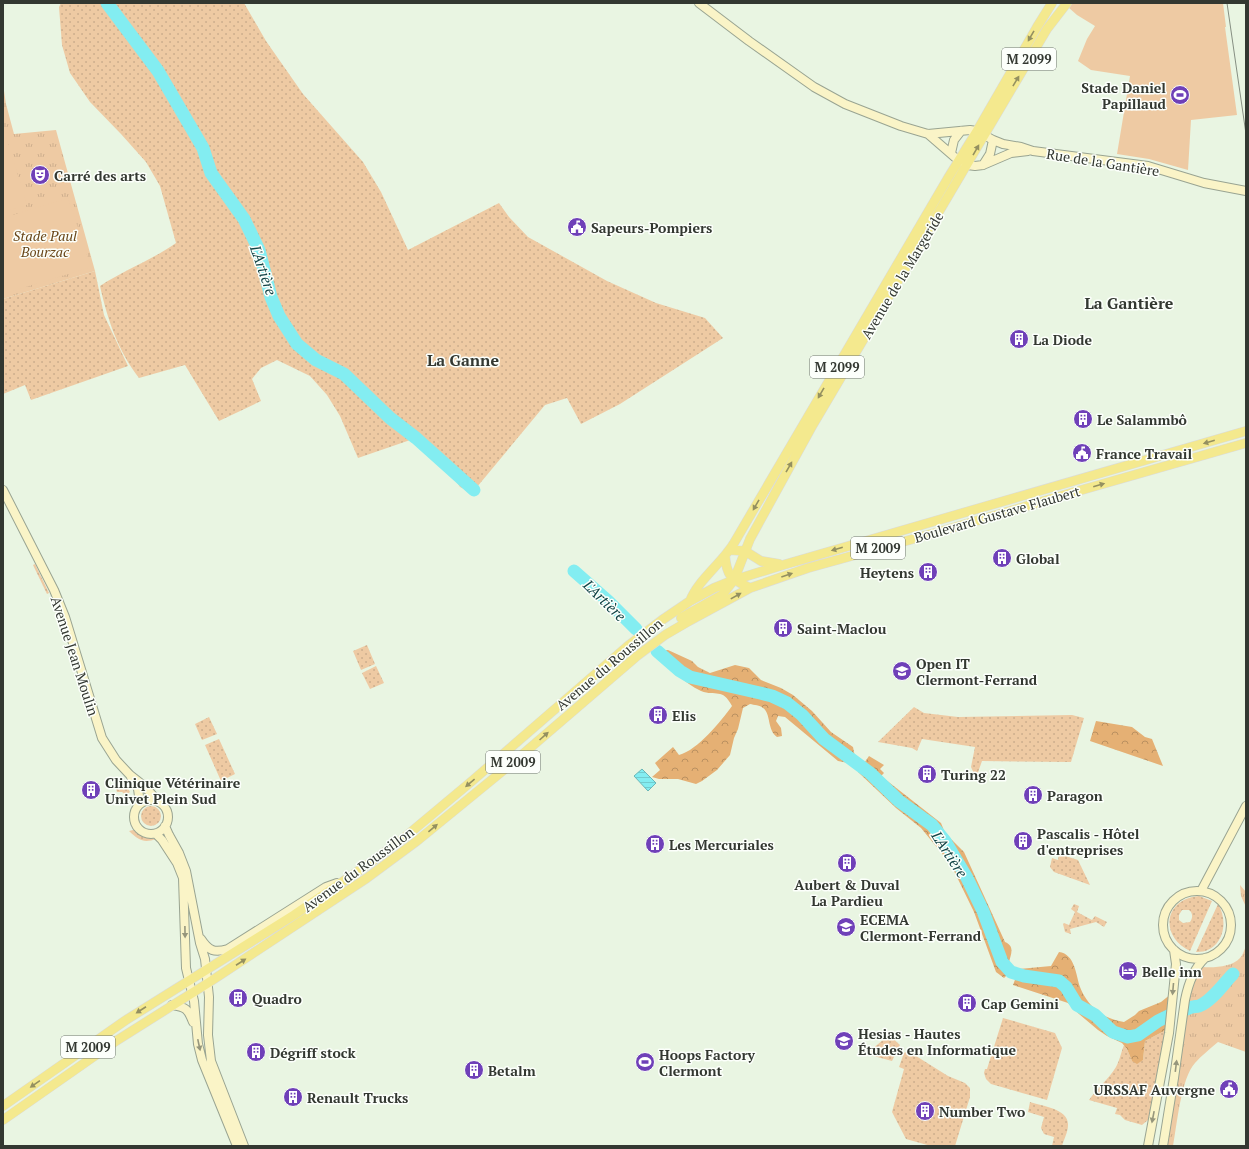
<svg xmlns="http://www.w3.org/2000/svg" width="1249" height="1149" font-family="'PT Serif',serif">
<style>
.grass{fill:url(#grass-dots);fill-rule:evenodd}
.forest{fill:url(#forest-crowns)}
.park{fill:url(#park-tufts)}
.pitch{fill:#eecaa3}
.water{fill:url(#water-rules);stroke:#6bb7b7}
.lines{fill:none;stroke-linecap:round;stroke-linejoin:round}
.river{stroke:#83edf1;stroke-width:13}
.secondary-casing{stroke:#99a492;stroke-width:10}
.primary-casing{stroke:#dadbda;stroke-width:10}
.secondary{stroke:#faf4c7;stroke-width:8}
.primary{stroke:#f4e98e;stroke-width:9}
.tram{stroke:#868f82;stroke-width:1}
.oneway{fill:#949060}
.oneway2{fill:#96967c}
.labels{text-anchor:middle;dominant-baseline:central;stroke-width:3;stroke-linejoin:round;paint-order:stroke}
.shield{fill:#fcfffb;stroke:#6f746e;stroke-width:1}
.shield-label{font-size:13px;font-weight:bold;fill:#333831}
.poi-label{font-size:14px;font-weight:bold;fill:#333831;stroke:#fcfffb;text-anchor:start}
.street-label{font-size:14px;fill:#333831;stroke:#fcfffb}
.park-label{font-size:14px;font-style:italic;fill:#694618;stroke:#fcfffb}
.water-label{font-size:15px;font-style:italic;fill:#124446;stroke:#fcfffb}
.quarter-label{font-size:16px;font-weight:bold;fill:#333831;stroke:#fcfffb}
</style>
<defs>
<pattern id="grass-dots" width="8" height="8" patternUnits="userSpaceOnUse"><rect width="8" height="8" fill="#eecaa3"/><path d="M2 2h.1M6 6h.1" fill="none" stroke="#cdae8d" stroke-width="1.8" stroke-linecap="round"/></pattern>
<pattern id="forest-crowns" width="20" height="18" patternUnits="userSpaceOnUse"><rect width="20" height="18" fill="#e5b074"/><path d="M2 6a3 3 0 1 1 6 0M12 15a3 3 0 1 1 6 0" fill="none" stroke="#ba9060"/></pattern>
<pattern id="park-tufts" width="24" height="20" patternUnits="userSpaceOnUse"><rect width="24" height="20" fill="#eecaa3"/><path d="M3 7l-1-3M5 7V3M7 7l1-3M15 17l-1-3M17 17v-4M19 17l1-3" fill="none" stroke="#cdae8d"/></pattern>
<pattern id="water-rules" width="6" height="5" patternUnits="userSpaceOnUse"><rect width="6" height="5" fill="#83edf1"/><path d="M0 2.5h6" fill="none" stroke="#72cccf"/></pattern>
</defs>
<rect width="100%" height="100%" fill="#e9f5e2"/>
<path class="grass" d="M 61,3 L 244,3 L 266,41 L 303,94 L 363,162 L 381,192 L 408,250 L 499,203 L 509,217 L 528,237 L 607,281 L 656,303 L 705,318 L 723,338 L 620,404 L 581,424 L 567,398 L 545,405 L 472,493 L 460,487 L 440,459 L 416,438 L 358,458 L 340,416 L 327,395 L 310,376 L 277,360 L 261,368 L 252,379 L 261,401 L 219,421 L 185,365 L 139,378 C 118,351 107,318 100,286 C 124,270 152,260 176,243 L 160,186 L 146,162 L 121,134 L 90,102 L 70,73 L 62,45 L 59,7 Z
M 95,271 L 104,315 L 128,366 L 31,400 L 25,385 L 3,394 L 3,299 Z
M 35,564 L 49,593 L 47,594 L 33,565 Z
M 367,645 L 375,664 L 361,670 L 353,651 Z
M 376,666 L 384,683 L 370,689 L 362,673 Z
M 914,707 L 924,713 L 958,717 L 1072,715 L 1084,718 L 1071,762 L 982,761 L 976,778 L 971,767 L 975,747 L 922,739 L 917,751 L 912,748 L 878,742 Z
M 209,717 L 217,734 L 202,740 L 195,724 Z
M 219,739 L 235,774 L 221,781 L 205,745 Z
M 119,781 L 124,781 L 130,792 L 126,795 L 122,792 L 117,792 L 115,786 Z
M141 816a10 10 0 1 1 20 0a10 10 0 1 1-20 0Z
M 133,830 L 145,837 L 157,839 C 143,843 140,841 129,831 Z
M 1059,854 L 1078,860 L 1090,885 L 1054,872 L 1050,867 L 1052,858 L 1058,860 Z
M 1199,896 L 1212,901 L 1190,951 C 1159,936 1164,899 1199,896 ZM 1182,910 L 1189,910 C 1193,913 1193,918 1190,922 L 1183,923 L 1179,920 L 1179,915 Z
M 1074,904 L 1079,906 L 1077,912 L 1092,920 L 1095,916 L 1107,922 L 1104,927 L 1096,922 L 1070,929 L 1071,934 L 1065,932 L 1063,924 L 1064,923 L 1069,925 L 1075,912 L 1071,909 Z
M 1218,904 C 1230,923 1222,953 1196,952 Z
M 1003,1018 L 1055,1033 L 1062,1048 L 1047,1100 L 991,1084 L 986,1079 L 984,1073 L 985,1069 L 987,1069 Z
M 1168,1029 L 1154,1118 L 1148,1120 L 1142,1125 L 1125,1120 L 1120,1115 L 1115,1114 L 1117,1108 L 1089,1100 C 1097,1088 1109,1079 1116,1067 C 1120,1060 1121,1052 1124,1045 L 1127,1049 L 1132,1061 L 1143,1060 L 1145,1041 Z
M 889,1035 L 900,1045 L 892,1061 L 866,1054 Z
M 908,1051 L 948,1076 L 965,1083 L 970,1088 L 970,1097 L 955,1146 L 931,1146 L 906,1139 L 892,1112 L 904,1069 L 899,1067 L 904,1053 Z
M 1030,1102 C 1042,1106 1069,1109 1068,1125 C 1068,1132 1064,1139 1062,1146 L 1052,1146 L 1054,1137 L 1044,1134 L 1041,1128 L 1044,1117 L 1028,1112 Z"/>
<path class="forest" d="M 668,650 L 692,661 L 698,667 L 710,673 L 735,665 L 749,668 L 761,680 L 781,688 L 793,695 L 812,711 L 831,732 L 853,747 L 855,757 L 852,763 L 848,763 L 838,761 L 785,717 L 778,716 L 776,721 L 781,728 L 782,736 L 777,737 C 767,730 771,713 763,708 C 760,705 754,705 750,704 L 743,708 L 738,729 L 734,738 L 730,755 L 717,770 L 702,781 L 696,784 L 678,779 L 659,779 L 652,777 L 660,770 L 655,763 L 673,747 L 679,755 C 698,750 721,721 732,706 C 722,687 716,697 701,691 C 684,683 669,667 656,654 L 657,651 Z
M 1096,721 L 1132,727 L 1145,737 L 1152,739 L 1163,766 L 1090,741 Z
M 869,756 L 884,765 L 880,769 L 884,773 L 881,776 L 941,823 L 945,833 L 964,852 L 1005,942 C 1015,946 1011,954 1009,962 C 1008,968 1009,974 1004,978 L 996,972 L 974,912 L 954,871 L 944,856 L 921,828 L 896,808 L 858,772 Z
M 1059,952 C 1075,954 1076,975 1080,987 C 1083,995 1089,1004 1096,1010 C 1104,1017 1114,1020 1124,1022 L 1135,1015 L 1139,1011 L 1161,1002 L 1171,994 L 1168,1029 L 1145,1041 L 1143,1060 L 1137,1064 L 1132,1061 L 1127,1049 L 1122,1043 L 1107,1036 L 1098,1030 L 1079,1014 L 1068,1003 L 1013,985 L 1019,969 L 1051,966 Z"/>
<path class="park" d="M 3,63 L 3,84 L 6,104 L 14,134 L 56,130 L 95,271 L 3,299 Z
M 1240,885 L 1246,892 L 1246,907 L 1241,896 Z
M 1246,946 L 1246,1052 L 1218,1042 C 1210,1049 1202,1055 1195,1063 C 1181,1078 1177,1125 1173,1146 L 1164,1146 L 1190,990 L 1195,975 L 1202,967 C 1214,968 1232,967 1240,958 C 1243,955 1244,950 1246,946 Z"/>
<path class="pitch" d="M 1072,3 L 1223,3 L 1226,27 L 1225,27 L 1237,115 L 1191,120 L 1188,170 L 1149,159 L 1117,154 L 1130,76 L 1091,70 L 1078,61 L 1087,39 L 1095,26 L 1077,15 L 1068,7 Z
M 6,137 L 27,205 L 3,212 L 3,138 Z
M 68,198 L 91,267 L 3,294 L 3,218 Z"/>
<path class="water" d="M 642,769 L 656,783 L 648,791 L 634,776 Z"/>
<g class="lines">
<path class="river" d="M 107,3 L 158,71 L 203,148 L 211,173 L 244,219 L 259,250 L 271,297 L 279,316 L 297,344 L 316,360 L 344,374 L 390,418 L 416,438 L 474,490
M 574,571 L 608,601 L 636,629
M 657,651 L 680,671 L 690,677 L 760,693 L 772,696 L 787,703 L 802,715 L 824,739 L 870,773 L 899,801 L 932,825 L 945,841 L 967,878 L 983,911 L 1002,962 L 1011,972 L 1024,976 L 1059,981 L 1066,987 L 1077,1005 L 1095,1015 L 1113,1032 L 1128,1037 L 1138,1035 L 1158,1021 L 1168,1016
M 1187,1009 C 1192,1006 1195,1007 1199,1006 C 1212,1001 1224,983 1233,974"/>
<defs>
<path id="secondary" d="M 699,3 L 749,41 L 814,87 L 845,104 L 901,126 L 928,134 L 970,130 L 977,131 L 993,140 L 1003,144 L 1021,147 L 1033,151 L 1148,166 L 1204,183 L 1246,191
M 928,134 L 958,160 L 967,165 L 975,166 L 983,165 L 1011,153 L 1028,151
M 951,153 L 954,140 L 961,131
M 983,165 L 990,154 L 993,140
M 3,490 L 54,590 L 65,617 L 102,738 L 116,760 L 130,775 L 144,786 L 157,800
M 131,777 L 138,789 L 140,803
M134 817a17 17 0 1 1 34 0a17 17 0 1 1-34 0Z
M 165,826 L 169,835 L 179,853 L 186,871 L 200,943 L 205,959 L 209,997 L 208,1035 L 211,1061 L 244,1146
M 156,834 L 162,840 L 177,863 L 183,878 L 186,968 L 194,1001 L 198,1044 L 202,1060 L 237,1146
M 1201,891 L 1246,806
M1163 925a34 34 0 1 1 68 0a34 34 0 1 1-68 0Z
M 201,939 C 209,951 214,953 228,949 L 326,887 L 337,883
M 172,1005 C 186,1007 188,1009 193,1022
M 1148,1146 L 1169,1033 L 1176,964 L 1174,950
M 1163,1146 L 1174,1078 L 1185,1000 C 1188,985 1194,968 1205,958"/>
<path id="primary" d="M 730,550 L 745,551 L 761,561 L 779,564
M 725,556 C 727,578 732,579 750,588
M 690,601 C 698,580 722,563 734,543 L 948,178 L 977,131 L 1037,27 L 1052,3
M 681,618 L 722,595 L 734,580 L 750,539 L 811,428 L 1047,29 L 1067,3
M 3,1106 L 126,1020 L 294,915 L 370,863 L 405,837 L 472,781 L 629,645 L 662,620 L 690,601 L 714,588 L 734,580 L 783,565 L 1246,431
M 3,1120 L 116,1041 L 208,983 L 367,878 L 417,841 L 516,760 L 637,656 L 665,635 L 689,621 L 750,588 L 808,568 L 942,531 L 1071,493 L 1246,443"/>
</defs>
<use href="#secondary" class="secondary-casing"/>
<use href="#primary" class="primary-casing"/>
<use href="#secondary" class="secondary"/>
<use href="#primary" class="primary"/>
<path class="tram" d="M 1227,3 L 1246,134"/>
</g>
<defs><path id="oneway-solid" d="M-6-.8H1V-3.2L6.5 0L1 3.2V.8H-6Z"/></defs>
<g class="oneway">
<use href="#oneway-solid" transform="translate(1031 36) rotate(120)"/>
<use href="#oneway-solid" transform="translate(1016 81) rotate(-59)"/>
<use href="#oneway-solid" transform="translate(976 150) rotate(-60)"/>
<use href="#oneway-solid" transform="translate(821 393) rotate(120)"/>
<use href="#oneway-solid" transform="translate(1209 442) rotate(164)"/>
<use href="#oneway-solid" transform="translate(789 467) rotate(-60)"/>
<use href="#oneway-solid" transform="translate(1099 485) rotate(-16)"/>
<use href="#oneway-solid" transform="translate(756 505) rotate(120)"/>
<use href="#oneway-solid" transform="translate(837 549) rotate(164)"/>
<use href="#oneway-solid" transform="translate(787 575) rotate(-19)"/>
<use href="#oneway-solid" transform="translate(736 596) rotate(-29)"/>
<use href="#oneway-solid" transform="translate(544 736) rotate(-42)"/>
<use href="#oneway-solid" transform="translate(470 783) rotate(140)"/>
<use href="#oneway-solid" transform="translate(433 828) rotate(-40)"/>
<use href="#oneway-solid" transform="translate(241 962) rotate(-33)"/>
<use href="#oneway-solid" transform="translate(141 1010) rotate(147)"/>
<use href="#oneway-solid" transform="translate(35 1084) rotate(145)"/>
</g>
<g class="oneway2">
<use href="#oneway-solid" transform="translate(185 932) rotate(89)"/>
<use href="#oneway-solid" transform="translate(1173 989) rotate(95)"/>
<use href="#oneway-solid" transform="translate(199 1045) rotate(78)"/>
<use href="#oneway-solid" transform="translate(1176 1066) rotate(-83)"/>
<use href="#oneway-solid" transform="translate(1153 1117) rotate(101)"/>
</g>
<defs>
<symbol id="stadium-disc" viewBox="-11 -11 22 22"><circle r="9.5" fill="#6f40b8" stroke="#fcfffb"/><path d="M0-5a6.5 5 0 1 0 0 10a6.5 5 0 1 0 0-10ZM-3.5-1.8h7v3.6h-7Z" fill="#fff"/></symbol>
<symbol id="theatre-disc" viewBox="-11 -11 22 22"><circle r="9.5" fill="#6f40b8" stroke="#fcfffb"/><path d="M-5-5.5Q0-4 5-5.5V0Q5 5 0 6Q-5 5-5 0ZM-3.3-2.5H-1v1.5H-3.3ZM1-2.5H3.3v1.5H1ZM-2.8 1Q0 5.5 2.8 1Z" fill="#fff"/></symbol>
<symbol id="civic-disc" viewBox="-11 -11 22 22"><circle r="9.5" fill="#6f40b8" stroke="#fcfffb"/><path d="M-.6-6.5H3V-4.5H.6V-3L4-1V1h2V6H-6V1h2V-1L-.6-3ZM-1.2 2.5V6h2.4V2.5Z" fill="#fff"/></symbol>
<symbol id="building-disc" viewBox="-11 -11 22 22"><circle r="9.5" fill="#6f40b8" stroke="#fcfffb"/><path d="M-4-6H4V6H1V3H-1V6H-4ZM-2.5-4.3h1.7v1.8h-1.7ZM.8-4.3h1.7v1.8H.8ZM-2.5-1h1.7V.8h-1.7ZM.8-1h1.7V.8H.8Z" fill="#fff"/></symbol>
<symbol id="university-disc" viewBox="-11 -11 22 22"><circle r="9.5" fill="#6f40b8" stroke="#fcfffb"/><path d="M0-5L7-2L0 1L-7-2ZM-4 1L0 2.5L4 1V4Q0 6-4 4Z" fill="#fff"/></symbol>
<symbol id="hotel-disc" viewBox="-11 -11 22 22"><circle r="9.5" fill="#6f40b8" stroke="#fcfffb"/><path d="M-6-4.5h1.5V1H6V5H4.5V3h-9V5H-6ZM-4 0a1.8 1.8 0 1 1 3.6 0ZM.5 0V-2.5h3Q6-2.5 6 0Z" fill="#fff"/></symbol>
</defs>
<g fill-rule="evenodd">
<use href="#stadium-disc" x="1169" y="84" width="22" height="22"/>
<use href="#theatre-disc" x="29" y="164" width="22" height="22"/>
<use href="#civic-disc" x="566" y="216" width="22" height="22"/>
<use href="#building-disc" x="1008" y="328" width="22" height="22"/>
<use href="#building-disc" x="1072" y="408" width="22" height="22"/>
<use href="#civic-disc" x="1071" y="442" width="22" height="22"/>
<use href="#building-disc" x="991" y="547" width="22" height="22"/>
<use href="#building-disc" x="917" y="561" width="22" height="22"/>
<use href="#building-disc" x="772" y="617" width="22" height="22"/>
<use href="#university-disc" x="891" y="660" width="22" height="22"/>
<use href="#building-disc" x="647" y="704" width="22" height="22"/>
<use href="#building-disc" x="916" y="763" width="22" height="22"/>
<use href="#building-disc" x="80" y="779" width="22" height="22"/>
<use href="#building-disc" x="1022" y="784" width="22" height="22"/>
<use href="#building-disc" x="1012" y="830" width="22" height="22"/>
<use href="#building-disc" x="644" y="833" width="22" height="22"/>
<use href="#building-disc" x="836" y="852" width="22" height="22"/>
<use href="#university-disc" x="835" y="916" width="22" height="22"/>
<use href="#hotel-disc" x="1117" y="960" width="22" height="22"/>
<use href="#building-disc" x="227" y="987" width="22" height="22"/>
<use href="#building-disc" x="956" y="992" width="22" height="22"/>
<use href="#university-disc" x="833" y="1030" width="22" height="22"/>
<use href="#building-disc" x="245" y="1041" width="22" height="22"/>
<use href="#stadium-disc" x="634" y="1051" width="22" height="22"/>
<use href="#building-disc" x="463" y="1059" width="22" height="22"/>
<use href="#civic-disc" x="1218" y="1078" width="22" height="22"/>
<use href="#building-disc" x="282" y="1086" width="22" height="22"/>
<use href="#building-disc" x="914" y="1100" width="22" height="22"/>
</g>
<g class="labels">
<g class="shield">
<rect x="1002" y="48" width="54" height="22" rx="3"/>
<rect x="810" y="356" width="54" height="22" rx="3"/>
<rect x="851" y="537" width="54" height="22" rx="3"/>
<rect x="486" y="751" width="54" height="22" rx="3"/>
<rect x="61" y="1036" width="54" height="22" rx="3"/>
</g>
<g class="shield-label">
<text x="1029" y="59">M 2099</text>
<text x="837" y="367">M 2099</text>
<text x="878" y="548">M 2009</text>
<text x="513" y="762">M 2009</text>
<text x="88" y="1047">M 2009</text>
</g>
<g class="poi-label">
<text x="1166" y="87" text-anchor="end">Stade Daniel<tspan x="1166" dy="16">Papillaud</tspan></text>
<text x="54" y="175">Carré des arts</text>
<text x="591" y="227">Sapeurs-Pompiers</text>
<text x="1033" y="339">La Diode</text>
<text x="1097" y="419">Le Salammbô</text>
<text x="1096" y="453">France Travail</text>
<text x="1016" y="558">Global</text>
<text x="914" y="572" text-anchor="end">Heytens</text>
<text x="797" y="628">Saint-Maclou</text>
<text x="916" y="663">Open IT<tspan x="916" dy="16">Clermont-Ferrand</tspan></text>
<text x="672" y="715">Elis</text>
<text x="941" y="774">Turing 22</text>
<text x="105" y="782">Clinique Vétérinaire<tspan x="105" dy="16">Univet Plein Sud</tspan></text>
<text x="1047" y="795">Paragon</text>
<text x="1037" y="833">Pascalis - Hôtel<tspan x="1037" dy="16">d'entreprises</tspan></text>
<text x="669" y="844">Les Mercuriales</text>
<text x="847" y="884" text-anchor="middle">Aubert &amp; Duval<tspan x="847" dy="16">La Pardieu</tspan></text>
<text x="860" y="919">ECEMA<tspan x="860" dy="16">Clermont-Ferrand</tspan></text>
<text x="1142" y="971">Belle inn</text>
<text x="252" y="998">Quadro</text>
<text x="981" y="1003">Cap Gemini</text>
<text x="858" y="1033">Hesias - Hautes<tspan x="858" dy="16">Études en Informatique</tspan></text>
<text x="270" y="1052">Dégriff stock</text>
<text x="659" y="1054">Hoops Factory<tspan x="659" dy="16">Clermont</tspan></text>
<text x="488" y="1070">Betalm</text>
<text x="1215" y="1089" text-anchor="end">URSSAF Auvergne</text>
<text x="307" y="1097">Renault Trucks</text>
<text x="939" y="1111">Number Two</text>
</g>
<g class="street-label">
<text transform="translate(1103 162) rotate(9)">Rue de la Gantière</text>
<text transform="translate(902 275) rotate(-59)">Avenue de la Margeride</text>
<text transform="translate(997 514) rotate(-16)">Boulevard Gustave Flaubert</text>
<text transform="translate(75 656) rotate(72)">Avenue Jean Moulin</text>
<text transform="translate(609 664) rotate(-40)">Avenue du Roussillon</text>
<text transform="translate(358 869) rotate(-36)">Avenue du Roussillon</text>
</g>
<g class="park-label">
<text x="45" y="235">Stade Paul<tspan x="45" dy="16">Bourzac</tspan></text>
</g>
<g class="water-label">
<text transform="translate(264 270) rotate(71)">L'Artière</text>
<text transform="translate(605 600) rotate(44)">L'Artière</text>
<text transform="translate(950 854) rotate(57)">L'Artière</text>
</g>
<g class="quarter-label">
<text x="1129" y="303">La Gantière</text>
<text x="463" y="360">La Ganne</text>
</g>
</g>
<rect width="1249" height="1149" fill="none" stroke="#333831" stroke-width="8"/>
</svg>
